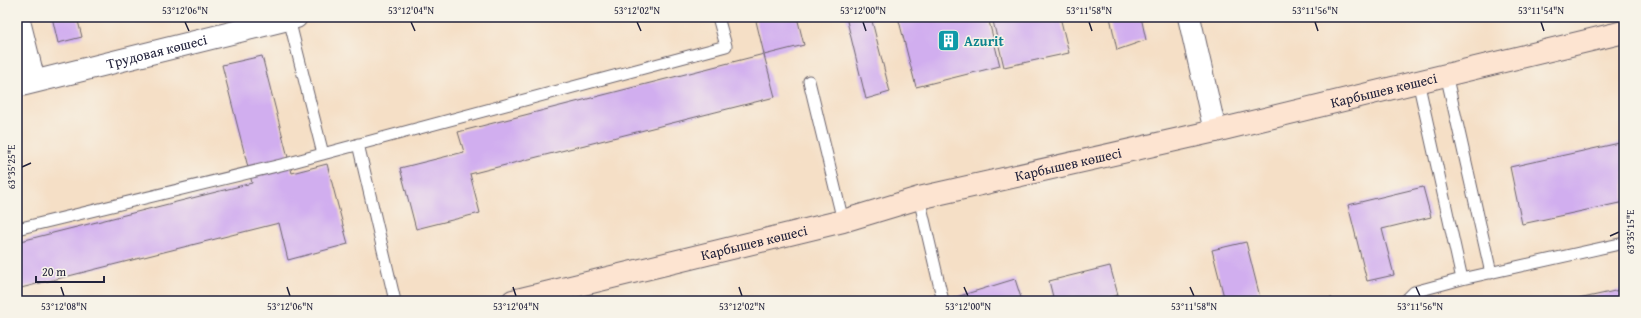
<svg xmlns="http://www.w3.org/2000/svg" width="1641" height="318" font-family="'Gentium Book Plus',serif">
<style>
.building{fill:#d1aeef}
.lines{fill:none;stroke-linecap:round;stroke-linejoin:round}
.service-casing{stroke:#6c646c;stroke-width:13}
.minor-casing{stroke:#6c646c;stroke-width:24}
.secondary-casing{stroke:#6c646c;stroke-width:24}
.service{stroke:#fff;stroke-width:11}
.minor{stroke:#fff;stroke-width:22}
.secondary{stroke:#fde4d1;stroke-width:22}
.ticks{fill:none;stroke:#22223b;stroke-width:1.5}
.labels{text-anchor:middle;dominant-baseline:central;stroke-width:3;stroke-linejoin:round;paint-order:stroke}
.culture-label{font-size:14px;font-weight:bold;fill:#0d838f;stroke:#f7f3e8;text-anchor:start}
.street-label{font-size:14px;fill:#22223b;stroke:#f7f3e8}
.neatline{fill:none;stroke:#22223b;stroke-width:1.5}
.ticks-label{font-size:10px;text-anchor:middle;fill:#22223b}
</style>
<rect width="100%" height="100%" fill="#f7f3e8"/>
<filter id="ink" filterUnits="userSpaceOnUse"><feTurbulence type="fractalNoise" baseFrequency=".025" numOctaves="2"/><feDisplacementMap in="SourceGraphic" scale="8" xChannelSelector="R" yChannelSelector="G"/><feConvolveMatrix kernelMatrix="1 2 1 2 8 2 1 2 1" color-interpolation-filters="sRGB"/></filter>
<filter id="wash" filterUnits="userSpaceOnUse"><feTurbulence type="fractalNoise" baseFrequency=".012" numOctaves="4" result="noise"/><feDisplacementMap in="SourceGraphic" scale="16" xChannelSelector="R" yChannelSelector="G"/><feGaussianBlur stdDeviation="0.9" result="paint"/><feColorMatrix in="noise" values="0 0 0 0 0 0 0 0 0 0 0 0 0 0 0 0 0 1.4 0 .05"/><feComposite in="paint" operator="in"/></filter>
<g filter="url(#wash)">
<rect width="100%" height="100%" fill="#f5dfc6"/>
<g id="blocks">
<path class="building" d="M 52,17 L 77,17 L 82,37 L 58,43 Z
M 125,17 L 135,17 L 135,18 L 125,20 Z
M 755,17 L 797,17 L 804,45 L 764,55 L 775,97 L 470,174 L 480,213 L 416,229 L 400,168 L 464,152 L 458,132 L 764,54 Z
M 846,17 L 871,17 L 890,92 L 866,99 Z
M 898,17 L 988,17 L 1000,66 L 916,87 Z
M 992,17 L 1060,17 L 1069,53 L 1004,67 Z
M 1110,17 L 1141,17 L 1146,40 L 1117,50 Z
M 262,56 L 292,173 L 327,164 L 348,244 L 288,260 L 279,223 L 17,289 L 17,242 L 252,183 L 222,65 Z
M 1624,142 L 1624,202 L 1522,224 L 1510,167 Z
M 1423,187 L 1431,217 L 1382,229 L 1394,275 L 1367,281 L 1348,205 Z
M 1246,242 L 1261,301 L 1225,301 L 1212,250 Z
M 1110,266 L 1118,295 L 1095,301 L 1054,301 L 1049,281 Z
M 1015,279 L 1022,301 L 954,301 L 953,298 Z
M 1624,289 L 1624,301 L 1574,301 L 1574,300 Z
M 917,297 L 918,301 L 906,301 Z
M 1332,298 L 1333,301 L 1321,301 L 1321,300 Z"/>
</g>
</g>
<g filter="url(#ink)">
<use href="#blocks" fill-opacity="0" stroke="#6c646c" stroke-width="1"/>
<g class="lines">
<defs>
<path id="service" d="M 289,19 L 323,154
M 1446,74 L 1491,273
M 809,81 L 843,221
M 1418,81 L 1462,279
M 358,144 L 395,301
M 919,198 L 943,301
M 17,229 L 289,163 L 726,46 L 718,17
M 1405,301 L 1414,292 L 1462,279 L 1624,243"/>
<g id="minor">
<path d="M 18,17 L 34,81"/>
<path d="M 1189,17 L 1215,131"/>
<path id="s1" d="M 17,86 L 296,17"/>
</g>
<g id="secondary">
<path id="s2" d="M 513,301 L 843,221 L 919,198 L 1215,131 L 1624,32"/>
</g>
</defs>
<use href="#service" class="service-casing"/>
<use href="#minor" class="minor-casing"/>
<use href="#secondary" class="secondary-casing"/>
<use href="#service" class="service"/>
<use href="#minor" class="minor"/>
<use href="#secondary" class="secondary"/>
</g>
</g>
<path class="ticks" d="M 185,22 L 189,31M 411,22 L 415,31M 637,22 L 641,31M 863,22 L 866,31M 1089,22 L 1092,31M 1315,22 L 1318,31M 1541,22 L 1544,31M 22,167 L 31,163M 1610,236 L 1619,232M 61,287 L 64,296M 287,287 L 290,296M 513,287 L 516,296M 739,287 L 742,296M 964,287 L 968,296M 1190,287 L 1194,296M 1416,287 L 1420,296"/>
<defs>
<symbol id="building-square" viewBox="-11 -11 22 22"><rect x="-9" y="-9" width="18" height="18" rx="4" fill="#0f9aa8" stroke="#f7f3e8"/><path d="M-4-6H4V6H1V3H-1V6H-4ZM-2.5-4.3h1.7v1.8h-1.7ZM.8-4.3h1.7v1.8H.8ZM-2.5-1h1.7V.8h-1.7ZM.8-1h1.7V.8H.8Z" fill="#fff"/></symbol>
</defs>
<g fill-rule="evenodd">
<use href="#building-square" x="936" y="28" width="25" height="25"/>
</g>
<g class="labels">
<g class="culture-label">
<text x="964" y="41">Azurit</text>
</g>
<g class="street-label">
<text stroke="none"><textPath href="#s1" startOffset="144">Трудовая көшесі</textPath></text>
<text stroke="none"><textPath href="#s2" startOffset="896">Карбышев көшесі</textPath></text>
<text stroke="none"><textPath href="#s2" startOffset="572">Карбышев көшесі</textPath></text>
<text stroke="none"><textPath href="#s2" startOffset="248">Карбышев көшесі</textPath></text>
</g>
</g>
<rect width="1641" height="318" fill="none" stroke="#f7f3e8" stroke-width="44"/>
<path d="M36 276v6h68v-6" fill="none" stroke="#22223b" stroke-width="2"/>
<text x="42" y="276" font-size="12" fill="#22223b" stroke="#f7f3e8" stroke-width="3" paint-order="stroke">20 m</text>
<rect x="22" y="22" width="1597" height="274" class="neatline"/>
<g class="ticks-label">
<text x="185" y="14">53°12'06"N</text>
<text x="411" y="14">53°12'04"N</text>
<text x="637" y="14">53°12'02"N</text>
<text x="863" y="14">53°12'00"N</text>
<text x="1089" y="14">53°11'58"N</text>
<text x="1315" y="14">53°11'56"N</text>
<text x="1541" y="14">53°11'54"N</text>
<text transform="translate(11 167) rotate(-90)" y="4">63°35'25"E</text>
<text transform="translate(1630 232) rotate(-90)" y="4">63°35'15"E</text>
<text x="64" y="310">53°12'08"N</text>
<text x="290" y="310">53°12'06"N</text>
<text x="516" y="310">53°12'04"N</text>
<text x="742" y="310">53°12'02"N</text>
<text x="968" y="310">53°12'00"N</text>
<text x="1194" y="310">53°11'58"N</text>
<text x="1420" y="310">53°11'56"N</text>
</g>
</svg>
